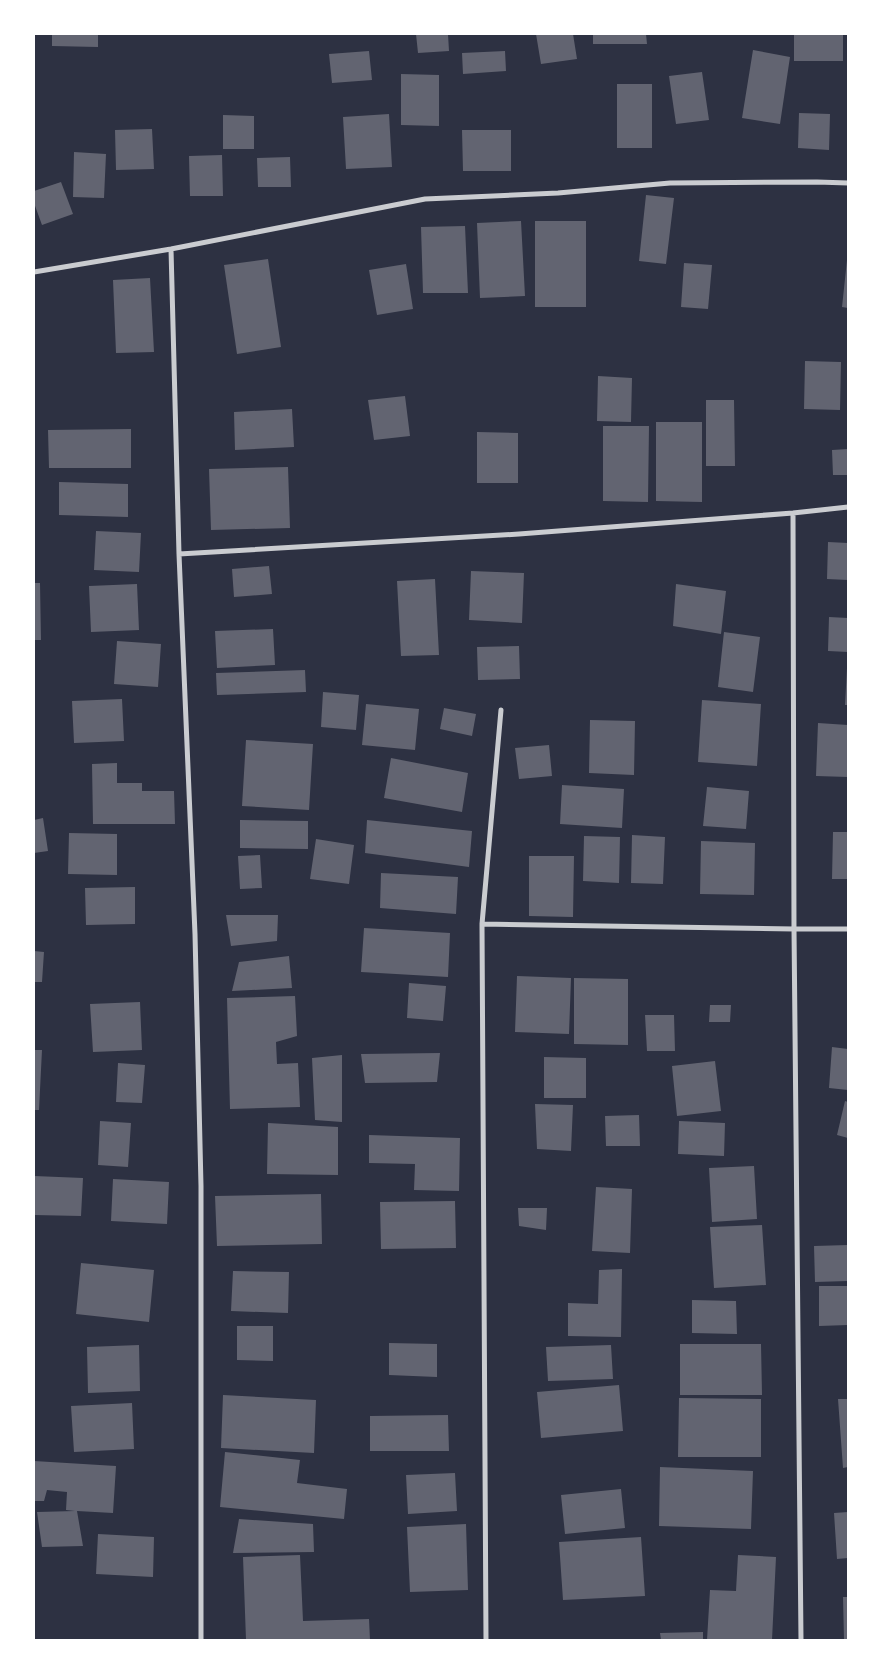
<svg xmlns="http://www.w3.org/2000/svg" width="882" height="1674" font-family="Inter,sans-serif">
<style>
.building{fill:#626471}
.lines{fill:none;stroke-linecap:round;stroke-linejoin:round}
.minor{stroke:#caccd0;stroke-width:5}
</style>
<rect width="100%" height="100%" fill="#2d3142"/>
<path class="building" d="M 52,34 L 98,34 L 98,47 L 52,46 Z
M 416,34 L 448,34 L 449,51 L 418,53 Z
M 536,34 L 573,34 L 577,59 L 541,64 Z
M 593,34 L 646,34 L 647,44 L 593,44 Z
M 794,34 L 843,34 L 843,61 L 794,61 Z
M 753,50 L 790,57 L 780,124 L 742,118 Z
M 369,51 L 372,80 L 332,83 L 329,54 Z
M 505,51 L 506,71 L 463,74 L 462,53 Z
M 702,72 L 709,120 L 676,124 L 669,76 Z
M 401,74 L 439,75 L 439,126 L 401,125 Z
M 617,84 L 652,84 L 652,148 L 617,148 Z
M 799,113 L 830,114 L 829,150 L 798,148 Z
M 389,114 L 392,167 L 346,169 L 343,117 Z
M 223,115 L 254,116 L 254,149 L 223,149 Z
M 152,129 L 154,169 L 116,170 L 115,130 Z
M 462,130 L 511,130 L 511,171 L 463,171 Z
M 74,152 L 106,154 L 104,198 L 73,197 Z
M 222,155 L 223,196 L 190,196 L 189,156 Z
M 290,157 L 291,187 L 258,187 L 257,158 Z
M 61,182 L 73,214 L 42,225 L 34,203 L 34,191 Z
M 646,195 L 674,198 L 666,264 L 639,261 Z
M 521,221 L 525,296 L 480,298 L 477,223 Z
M 535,221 L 586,221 L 586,307 L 535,307 Z
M 465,226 L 468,293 L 423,293 L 421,227 Z
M 268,259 L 281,347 L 237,354 L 224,265 Z
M 847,260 L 848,260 L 848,308 L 842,307 Z
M 684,263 L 712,265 L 708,309 L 681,307 Z
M 406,264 L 413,309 L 377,315 L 369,270 Z
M 150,278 L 154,352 L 116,353 L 113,280 Z
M 805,361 L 841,362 L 840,410 L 804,409 Z
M 598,376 L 632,378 L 631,422 L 597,421 Z
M 405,396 L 410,436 L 374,440 L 368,400 Z
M 706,400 L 734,400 L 735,466 L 706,466 Z
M 292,409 L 294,447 L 235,450 L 234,412 Z
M 656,422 L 702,422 L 702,502 L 656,501 Z
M 603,426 L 649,426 L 648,502 L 603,501 Z
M 131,429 L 131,468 L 49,468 L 48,430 Z
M 477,432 L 518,433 L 518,483 L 477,483 Z
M 848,449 L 848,475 L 833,475 L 832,450 Z
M 288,467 L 290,528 L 211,530 L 209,469 Z
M 59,482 L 128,484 L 128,517 L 59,515 Z
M 96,531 L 141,533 L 139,572 L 94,570 Z
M 828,542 L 848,543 L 848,580 L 827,579 Z
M 269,566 L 272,594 L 234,597 L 232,569 Z
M 471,571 L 524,573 L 522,623 L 469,620 Z
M 435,579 L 439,655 L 401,656 L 397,581 Z
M 34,583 L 40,583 L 41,640 L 34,640 Z
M 137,584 L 139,630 L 91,632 L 89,586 Z
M 676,584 L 726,591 L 721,634 L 673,626 Z
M 829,617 L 848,618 L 848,652 L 828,651 Z
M 273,629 L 275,665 L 217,668 L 215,631 Z
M 724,632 L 760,637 L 753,692 L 718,687 Z
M 117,641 L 161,644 L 158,687 L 114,684 Z
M 519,646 L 520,679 L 478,680 L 477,647 Z
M 847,668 L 848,668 L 848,705 L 845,705 Z
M 305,670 L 306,692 L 217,695 L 216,673 Z
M 323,692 L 359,695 L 356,730 L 321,727 Z
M 122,699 L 124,741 L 74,743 L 72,701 Z
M 702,700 L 761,704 L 757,766 L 698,762 Z
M 366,704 L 419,709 L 415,750 L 362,745 Z
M 444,708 L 476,714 L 472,736 L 440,729 Z
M 590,720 L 635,721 L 634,775 L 589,773 Z
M 818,723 L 848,725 L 848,777 L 816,776 Z
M 246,740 L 313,744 L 309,810 L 242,806 Z
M 549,745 L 552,776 L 519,779 L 515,748 Z
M 391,758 L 468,773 L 462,812 L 384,798 Z
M 117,763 L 117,783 L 142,783 L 142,791 L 174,791 L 175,824 L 93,824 L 92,764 Z
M 562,785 L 624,789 L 622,828 L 560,824 Z
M 707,787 L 749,791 L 746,829 L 703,826 Z
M 43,818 L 48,851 L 34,853 L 34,820 Z
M 240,820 L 308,821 L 308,849 L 240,848 Z
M 367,820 L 472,831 L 469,867 L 365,853 Z
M 833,832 L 848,832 L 848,879 L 832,879 Z
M 69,833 L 117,834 L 117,875 L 68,874 Z
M 632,835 L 665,837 L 663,884 L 631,883 Z
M 584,836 L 620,837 L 619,883 L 583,881 Z
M 316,839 L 354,845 L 349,884 L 310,879 Z
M 701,841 L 755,843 L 754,895 L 700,894 Z
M 260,855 L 262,888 L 240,889 L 238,856 Z
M 529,856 L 574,856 L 573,917 L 529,916 Z
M 381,873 L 458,877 L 456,914 L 380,908 Z
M 135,887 L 135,924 L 86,925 L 85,888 Z
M 226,915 L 278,915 L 277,941 L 231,946 Z
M 364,928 L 450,933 L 448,977 L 361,972 Z
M 34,951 L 44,952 L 42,982 L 34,982 Z
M 289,956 L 292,988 L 232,991 L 239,962 Z
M 517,976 L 571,978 L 569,1034 L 515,1032 Z
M 574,978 L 628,979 L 628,1045 L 574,1044 Z
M 409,983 L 446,986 L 443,1021 L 407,1018 Z
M 295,996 L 297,1036 L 276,1042 L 277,1064 L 298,1063 L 300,1107 L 230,1109 L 227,998 Z
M 140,1002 L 142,1050 L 93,1052 L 90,1004 Z
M 710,1005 L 731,1005 L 730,1022 L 709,1022 Z
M 645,1015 L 674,1015 L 675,1051 L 647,1051 Z
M 832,1047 L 848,1049 L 848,1090 L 829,1088 Z
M 34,1050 L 42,1050 L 39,1110 L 34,1110 Z
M 440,1053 L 437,1082 L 365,1083 L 361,1054 Z
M 342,1055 L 342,1122 L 315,1120 L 312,1058 Z
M 544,1057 L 586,1058 L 586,1098 L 544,1098 Z
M 715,1061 L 721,1111 L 677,1116 L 672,1066 Z
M 118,1063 L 145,1065 L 142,1103 L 116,1102 Z
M 845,1101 L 848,1102 L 848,1138 L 837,1135 Z
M 535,1104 L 573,1105 L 571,1151 L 537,1149 Z
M 639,1115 L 640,1146 L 606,1146 L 605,1116 Z
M 100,1121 L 131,1123 L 128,1167 L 98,1165 Z
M 679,1121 L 725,1123 L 724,1156 L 678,1154 Z
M 268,1123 L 338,1127 L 338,1175 L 267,1174 Z
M 369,1135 L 460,1138 L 459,1191 L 414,1190 L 415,1164 L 369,1163 Z
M 754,1166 L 757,1219 L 712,1222 L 709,1168 Z
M 34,1176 L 83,1178 L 81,1216 L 34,1215 Z
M 113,1179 L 169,1182 L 167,1224 L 111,1221 Z
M 596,1187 L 632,1189 L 630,1253 L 592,1251 Z
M 321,1194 L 322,1244 L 217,1246 L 215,1196 Z
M 455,1201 L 456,1248 L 381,1249 L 380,1202 Z
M 518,1208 L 547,1208 L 546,1230 L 519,1226 Z
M 762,1225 L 766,1285 L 714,1288 L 710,1227 Z
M 848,1245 L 848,1281 L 815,1282 L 814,1246 Z
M 81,1263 L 154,1270 L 149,1322 L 76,1314 Z
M 622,1269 L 621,1337 L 568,1336 L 568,1303 L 598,1304 L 599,1270 Z
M 233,1271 L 289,1272 L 288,1313 L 231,1311 Z
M 819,1286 L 848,1286 L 848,1325 L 819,1326 Z
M 692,1300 L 736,1301 L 737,1334 L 692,1333 Z
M 237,1326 L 273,1326 L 273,1361 L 237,1360 Z
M 389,1343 L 437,1344 L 437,1377 L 389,1375 Z
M 680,1344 L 761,1344 L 762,1395 L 680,1395 Z
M 139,1345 L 140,1391 L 88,1393 L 87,1347 Z
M 611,1345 L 613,1379 L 548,1381 L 546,1347 Z
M 619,1385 L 623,1431 L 541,1438 L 537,1392 Z
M 223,1395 L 316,1400 L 314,1453 L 221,1448 Z
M 679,1398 L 761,1399 L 761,1457 L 678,1457 Z
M 838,1399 L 848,1399 L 848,1467 L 843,1468 Z
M 132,1403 L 134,1449 L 74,1452 L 71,1406 Z
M 448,1415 L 449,1451 L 370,1451 L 370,1416 Z
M 225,1452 L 300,1460 L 297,1483 L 347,1489 L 344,1519 L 220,1507 Z
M 34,1461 L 116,1466 L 113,1513 L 77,1511 L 83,1546 L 42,1547 L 37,1512 L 75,1511 L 66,1510 L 67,1492 L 47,1490 L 44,1501 L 34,1501 Z
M 660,1467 L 753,1471 L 751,1529 L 659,1526 Z
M 455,1473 L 457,1511 L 408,1514 L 406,1475 Z
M 621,1489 L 625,1528 L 565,1534 L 561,1495 Z
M 848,1512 L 848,1558 L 837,1559 L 834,1513 Z
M 239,1519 L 313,1524 L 314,1552 L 233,1553 Z
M 466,1524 L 468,1590 L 410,1592 L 407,1527 Z
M 98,1534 L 154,1537 L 153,1577 L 96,1574 Z
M 641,1537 L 645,1596 L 563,1600 L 559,1542 Z
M 300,1555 L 303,1621 L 369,1619 L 370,1640 L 246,1640 L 243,1557 Z
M 738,1555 L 776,1557 L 772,1640 L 707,1640 L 710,1590 L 736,1591 Z
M 843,1597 L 848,1597 L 848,1640 L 844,1640 Z
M 703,1632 L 703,1640 L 661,1640 L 660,1633 Z"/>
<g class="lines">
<path class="minor" d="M 171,249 L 179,554 L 195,934 L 201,1186 L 201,1640
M 34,272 L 171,249 L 425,199 L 558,193 L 670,183 L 817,182 L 848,183
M 793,513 L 794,929 L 801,1640
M 179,554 L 519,534 L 793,513 L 848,507
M 482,924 L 794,929 L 848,929
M 486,1640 L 482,924 L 501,710"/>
</g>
<rect width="882" height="1674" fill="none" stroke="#ffffff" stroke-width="70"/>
</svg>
